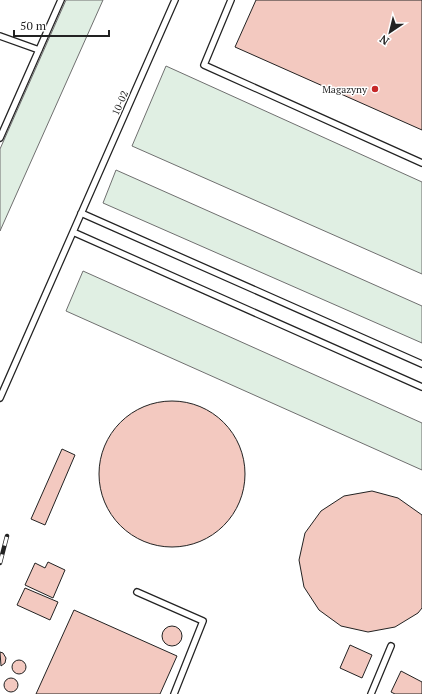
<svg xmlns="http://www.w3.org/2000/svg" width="422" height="694" font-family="'PT Serif',serif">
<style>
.green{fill:#e0efe3;stroke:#6f6f6f}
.building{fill:#f3c9c0;stroke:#222}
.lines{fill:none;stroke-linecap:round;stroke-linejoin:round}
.service-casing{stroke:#222;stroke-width:8}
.service{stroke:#fff;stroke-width:5.5}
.rail-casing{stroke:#222;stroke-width:4.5}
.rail{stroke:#fff;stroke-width:3;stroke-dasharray:9;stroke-linecap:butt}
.poi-dot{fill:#c62828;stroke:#fff;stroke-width:1.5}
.labels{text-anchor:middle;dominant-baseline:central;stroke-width:3;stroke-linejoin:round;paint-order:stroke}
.poi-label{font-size:10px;fill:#222;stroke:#fff;text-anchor:end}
.street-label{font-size:10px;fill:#222;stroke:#fff}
</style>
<rect width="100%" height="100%" fill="#fff"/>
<path class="green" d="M 66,0 L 103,0 L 0,231 L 0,149 Z
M 166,66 L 422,182 L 422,274 L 132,146 Z
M 116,170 L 422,306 L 422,343 L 103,203 Z
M 83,271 L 422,423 L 422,470 L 66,311 Z"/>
<path class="building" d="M 256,0 L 422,0 L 422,130 L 235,47 Z
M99 474a73 73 0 1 1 146 0a73 73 0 1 1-146 0Z
M 62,449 L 75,455 L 45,525 L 31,519 Z
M 372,491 L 398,498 L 422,515 L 422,608 L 418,613 L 395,627 L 368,632 L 341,626 L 319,610 L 304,587 L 299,560 L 305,533 L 321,511 L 344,496 Z
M 48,562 L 65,570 L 53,598 L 25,585 L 35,563 L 45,568 Z
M 25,588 L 58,602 L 50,620 L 17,605 Z
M 74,610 L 177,656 L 160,694 L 36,694 Z
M162 636a10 10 0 1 1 20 0a10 10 0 1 1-20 0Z
M 350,645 L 372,655 L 362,678 L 340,668 Z
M 0,652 L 3,653 L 6,658 L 5,663 L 1,666 Z
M12 667a7 7 0 1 1 14 0a7 7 0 1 1-14 0Z
M 401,671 L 422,682 L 422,694 L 395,694 L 391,692 Z
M4 685a7 7 0 1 1 14 0a7 7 0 1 1-14 0Z"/>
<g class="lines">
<defs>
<path id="service" d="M 231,0 L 204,65 L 422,163
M 0,36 L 39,50
M 0,138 L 61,0
M 81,213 L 422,364
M 73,232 L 422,387
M 0,398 L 175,0
M 137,592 L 203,621 L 174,694
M 371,694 L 391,646"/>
</defs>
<use href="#service" class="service-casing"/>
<use href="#service" class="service"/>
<defs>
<path id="rail" d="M 0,563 L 7,536"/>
</defs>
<use href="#rail" class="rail-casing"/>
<use href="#rail" class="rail"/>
</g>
<circle class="poi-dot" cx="375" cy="89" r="4"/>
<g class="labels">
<g class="poi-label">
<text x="367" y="89">Magazyny</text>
</g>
<g class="street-label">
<text transform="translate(120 103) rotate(-66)">10-02</text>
</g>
</g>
<g transform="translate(390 32) rotate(215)" stroke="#ffffff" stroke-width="3" paint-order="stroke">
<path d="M0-3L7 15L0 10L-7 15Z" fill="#222222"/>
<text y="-6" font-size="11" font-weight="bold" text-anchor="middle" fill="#222222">N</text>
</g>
<path d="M14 30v6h95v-6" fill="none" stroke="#222222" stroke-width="2"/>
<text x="20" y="30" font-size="12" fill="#222222" stroke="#ffffff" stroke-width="3" paint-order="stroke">50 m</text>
</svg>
